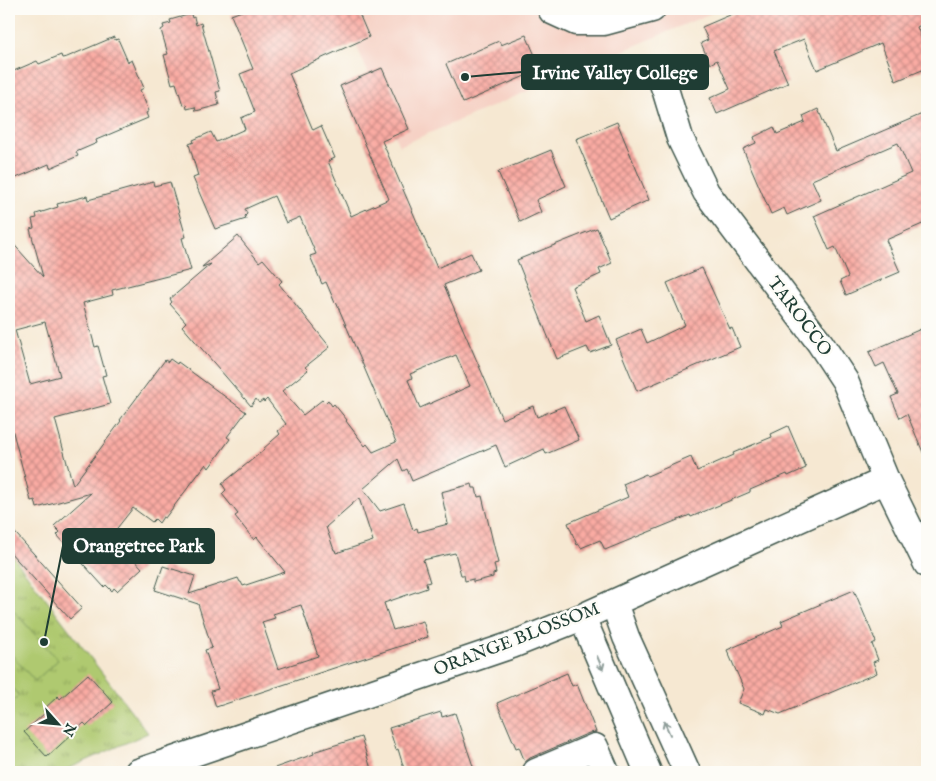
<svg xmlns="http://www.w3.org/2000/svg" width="936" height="781" font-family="'IM FELL English',serif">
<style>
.built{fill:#f6d1c5}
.grass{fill:url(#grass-tufts);stroke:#678352}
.pitch{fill:#afc96f;stroke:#678352}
.building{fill:url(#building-cross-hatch);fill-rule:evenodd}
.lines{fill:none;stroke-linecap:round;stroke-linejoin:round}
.minor-casing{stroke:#3f574c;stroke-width:29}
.minor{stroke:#fff;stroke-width:26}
.oneway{stroke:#8f9e9a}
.labels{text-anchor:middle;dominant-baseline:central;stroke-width:5;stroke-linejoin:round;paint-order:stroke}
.street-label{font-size:18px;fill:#1f3d34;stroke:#fdfcf7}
.leader{fill:none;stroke:#1f3d34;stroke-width:2}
.callout-dot{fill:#1f3d34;stroke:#fdfcf7;stroke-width:2}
.callout{fill:#1f3d34;stroke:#1f3d34;stroke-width:2}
.callout-label{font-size:19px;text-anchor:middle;font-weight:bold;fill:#fff}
</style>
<defs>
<pattern id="grass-tufts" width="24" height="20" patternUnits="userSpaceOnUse" patternTransform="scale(1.25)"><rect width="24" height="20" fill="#afc96f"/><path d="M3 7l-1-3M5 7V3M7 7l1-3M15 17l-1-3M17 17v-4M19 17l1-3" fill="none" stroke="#8ea45c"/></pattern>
<pattern id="building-cross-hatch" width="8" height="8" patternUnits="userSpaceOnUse" patternTransform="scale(1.25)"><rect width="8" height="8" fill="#faaba3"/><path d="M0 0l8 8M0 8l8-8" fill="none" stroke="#ca8c86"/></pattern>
</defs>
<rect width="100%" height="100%" fill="#fdfcf7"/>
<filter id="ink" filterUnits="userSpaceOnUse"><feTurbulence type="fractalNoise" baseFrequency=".02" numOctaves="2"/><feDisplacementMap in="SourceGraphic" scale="10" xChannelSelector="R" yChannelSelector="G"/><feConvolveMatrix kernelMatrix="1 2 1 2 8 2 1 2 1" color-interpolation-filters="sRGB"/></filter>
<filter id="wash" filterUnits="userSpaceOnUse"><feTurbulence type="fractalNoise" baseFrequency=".0096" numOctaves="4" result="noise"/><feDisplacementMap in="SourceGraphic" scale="20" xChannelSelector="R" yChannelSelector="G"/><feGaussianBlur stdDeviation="1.12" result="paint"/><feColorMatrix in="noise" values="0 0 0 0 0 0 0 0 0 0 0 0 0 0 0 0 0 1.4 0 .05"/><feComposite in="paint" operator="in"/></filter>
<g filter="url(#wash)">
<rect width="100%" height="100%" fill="#f6e8d2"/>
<path class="built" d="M 341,9 L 721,9 L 399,146 Z"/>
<path class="grass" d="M 9,551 L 148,733 L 61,772 L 9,772 Z"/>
<path class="pitch" d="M 13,610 L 58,660 L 35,681 L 9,652 L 9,614 Z
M 9,684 L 19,696 L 9,705 Z"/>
<g id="blocks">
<path class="building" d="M 247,9 L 357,9 L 369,37 L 289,73 L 313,130 L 321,126 L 335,158 L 328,161 L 351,216 L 389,199 L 340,86 L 382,68 L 409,129 L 382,141 L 437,268 L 471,253 L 479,270 L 444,285 L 502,419 L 533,406 L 537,417 L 564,406 L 579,440 L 546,454 L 544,449 L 505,467 L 496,445 L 412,481 L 407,469 L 403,471 L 398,459 L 363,489 L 380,511 L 404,503 L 413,530 L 417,528 L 418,532 L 448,524 L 441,492 L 472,484 L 473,488 L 476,488 L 478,497 L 482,496 L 498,563 L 494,564 L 496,573 L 493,574 L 493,577 L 473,582 L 473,579 L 465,581 L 464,575 L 461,575 L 455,553 L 423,560 L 430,582 L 426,583 L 427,588 L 384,603 L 393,630 L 423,621 L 428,637 L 216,707 L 211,691 L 218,689 L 205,650 L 212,648 L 198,604 L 155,590 L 163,566 L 195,576 L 189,594 L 238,578 L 240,582 L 241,582 L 243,586 L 285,572 L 257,537 L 254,540 L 235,516 L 238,514 L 222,494 L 226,490 L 222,484 L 264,450 L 263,449 L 280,434 L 278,431 L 286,424 L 267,399 L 264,402 L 263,400 L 259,403 L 256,399 L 251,406 L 182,326 L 186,322 L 170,304 L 172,302 L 170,299 L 211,264 L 202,267 L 238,236 L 259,262 L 263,259 L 282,281 L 279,284 L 330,347 L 305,367 L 308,370 L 282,391 L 303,415 L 322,400 L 325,403 L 328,400 L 332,406 L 334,404 L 347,420 L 346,421 L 365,446 L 367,444 L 373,452 L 396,442 L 336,302 L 335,303 L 326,282 L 322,284 L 310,256 L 316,254 L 300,217 L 286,223 L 274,196 L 245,209 L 247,214 L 245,216 L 246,219 L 215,229 L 193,178 L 198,176 L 189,144 L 194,142 L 193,140 L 211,132 L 216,142 L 245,129 L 241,118 L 255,112 L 240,74 L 253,69 L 231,15 ZM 456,355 L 470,386 L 420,408 L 408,380 L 412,378 L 410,374 ZM 359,498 L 373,541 L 336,553 L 335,550 L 334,550 L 326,527 ZM 301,605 L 318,656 L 278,669 L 262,622 L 275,618 L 273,614 Z
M 744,9 L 927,9 L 927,22 L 917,27 L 927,51 L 927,68 L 896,81 L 881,43 L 817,70 L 804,39 L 774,51 L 788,83 L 717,114 L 710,98 L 730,89 L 717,60 L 710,64 L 701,43 L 708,40 L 702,27 Z
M 191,14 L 192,18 L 194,17 L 196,25 L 201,23 L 220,91 L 216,92 L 219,105 L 196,111 L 195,107 L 187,109 L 186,104 L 183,105 L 176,83 L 172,84 L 164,55 L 168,54 L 161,30 L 164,28 L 163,25 L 171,23 L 170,20 Z
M 526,35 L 541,69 L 463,103 L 446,64 L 499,41 L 501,45 Z
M 114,37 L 115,40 L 118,39 L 128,62 L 132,60 L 144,88 L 140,90 L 149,111 L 146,113 L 148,118 L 96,140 L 97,143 L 76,152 L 78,156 L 50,168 L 49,164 L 9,181 L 9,73 L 37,61 L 39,64 L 61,55 L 62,58 L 67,57 Z
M 818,109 L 836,151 L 927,112 L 927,222 L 886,240 L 900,272 L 846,295 L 840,281 L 848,277 L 835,247 L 829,250 L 814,216 L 911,173 L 898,143 L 812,180 L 821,200 L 787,215 L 784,208 L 771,214 L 743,149 L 756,143 L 754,137 L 774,127 L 777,134 L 805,122 L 803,116 Z
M 617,122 L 649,200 L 609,218 L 576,139 Z
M 551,150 L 566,186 L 536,200 L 541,212 L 520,222 L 498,172 Z
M 153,182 L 154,186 L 170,182 L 186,237 L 182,238 L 191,270 L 112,290 L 113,295 L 83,303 L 95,347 L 98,346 L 106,375 L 102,376 L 110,404 L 55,419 L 73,485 L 121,421 L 120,420 L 165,360 L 168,362 L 170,359 L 177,364 L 178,362 L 246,412 L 227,437 L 230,439 L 209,468 L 206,464 L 165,518 L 163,517 L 159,523 L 155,519 L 152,522 L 133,508 L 114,532 L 123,541 L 120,544 L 142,568 L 117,591 L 114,588 L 112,591 L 106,585 L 104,587 L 57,535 L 60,532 L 54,526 L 91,493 L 37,508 L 35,500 L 31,501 L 9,417 L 9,239 L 43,277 L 30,229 L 34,228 L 32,219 L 37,218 L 36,214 L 58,207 L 57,204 L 87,196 L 88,200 ZM 45,322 L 60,376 L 30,384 L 15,330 Z
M 597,228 L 612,263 L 599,269 L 601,274 L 572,287 L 586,321 L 599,315 L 611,345 L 590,353 L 587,347 L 557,359 L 517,260 Z
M 702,268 L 730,329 L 732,328 L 740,347 L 637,391 L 616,340 L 641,329 L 647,343 L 685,325 L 667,283 Z
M 923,328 L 927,338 L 927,462 L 907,414 L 900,418 L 891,397 L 898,394 L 884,363 L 876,367 L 869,352 Z
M 788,426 L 806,468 L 788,476 L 787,474 L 750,490 L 750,492 L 691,517 L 690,515 L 605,550 L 600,540 L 581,548 L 579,544 L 577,545 L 568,523 L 628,497 L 623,484 L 646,474 L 647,476 L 691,457 L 697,471 L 734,455 L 733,453 L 772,437 L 771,434 Z
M 9,526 L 82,608 L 70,619 L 9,551 Z
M 854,590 L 876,642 L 872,644 L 878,660 L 873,662 L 877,673 L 780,714 L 767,709 L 765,714 L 738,703 L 744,689 L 727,650 L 783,626 L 781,621 Z
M 567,673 L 572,686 L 577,684 L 596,732 L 589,733 L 530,758 L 525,762 L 519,747 L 516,748 L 497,703 Z
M 88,674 L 113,702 L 87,726 L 84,723 L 47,757 L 24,732 L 45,713 L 43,710 L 58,696 L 60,699 Z
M 441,712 L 442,717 L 455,713 L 475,772 L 405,772 L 398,749 L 396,750 L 389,728 Z
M 361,737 L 372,772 L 269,772 L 269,770 L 314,754 L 313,752 Z"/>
</g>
</g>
<g filter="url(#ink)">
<use href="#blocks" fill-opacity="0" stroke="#3f574c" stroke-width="1"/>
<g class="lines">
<defs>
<path id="minor" d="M 551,9 L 552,11 L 576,22 L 604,22 L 652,9
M 660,76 L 666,92 L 680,138 L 706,192 L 820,343 L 845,381 L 886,480 L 927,564
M 614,603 L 626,637 L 687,772
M 582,617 L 648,772
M 138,772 L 512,645 L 582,617 L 886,480
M 536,772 L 595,747 L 606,772"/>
</defs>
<use href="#minor" class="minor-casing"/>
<use href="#minor" class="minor"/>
</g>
<defs><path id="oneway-shaft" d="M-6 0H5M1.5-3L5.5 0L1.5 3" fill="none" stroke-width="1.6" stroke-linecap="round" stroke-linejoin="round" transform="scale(1.25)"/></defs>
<g class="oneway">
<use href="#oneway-shaft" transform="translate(600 663) rotate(67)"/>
<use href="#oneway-shaft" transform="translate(667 728) rotate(-114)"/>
</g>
</g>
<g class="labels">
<g class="street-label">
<text transform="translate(799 317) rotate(53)">TAROCCO</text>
<text transform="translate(517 640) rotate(-21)">ORANGE BLOSSOM</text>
</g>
</g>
<path class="leader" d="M465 77L522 72M44 642L63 546"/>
<g class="callout-dot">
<circle cx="465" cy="77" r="5"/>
<circle cx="44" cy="642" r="5"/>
</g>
<g class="callout">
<rect x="522" y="55" width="186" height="34" rx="5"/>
<rect x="63" y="529" width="151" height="34" rx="5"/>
</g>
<g class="callout-label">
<text x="615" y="79">Irvine Valley College</text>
<text x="139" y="552">Orangetree Park</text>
</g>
<rect width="936" height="781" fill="none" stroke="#fdfcf7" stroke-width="30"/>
<g transform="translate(58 724) rotate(117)" stroke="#fdfcf7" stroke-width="4" paint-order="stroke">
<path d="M0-4L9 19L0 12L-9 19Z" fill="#1f3d34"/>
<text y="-8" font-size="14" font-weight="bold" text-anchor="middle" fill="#1f3d34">N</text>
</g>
</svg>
